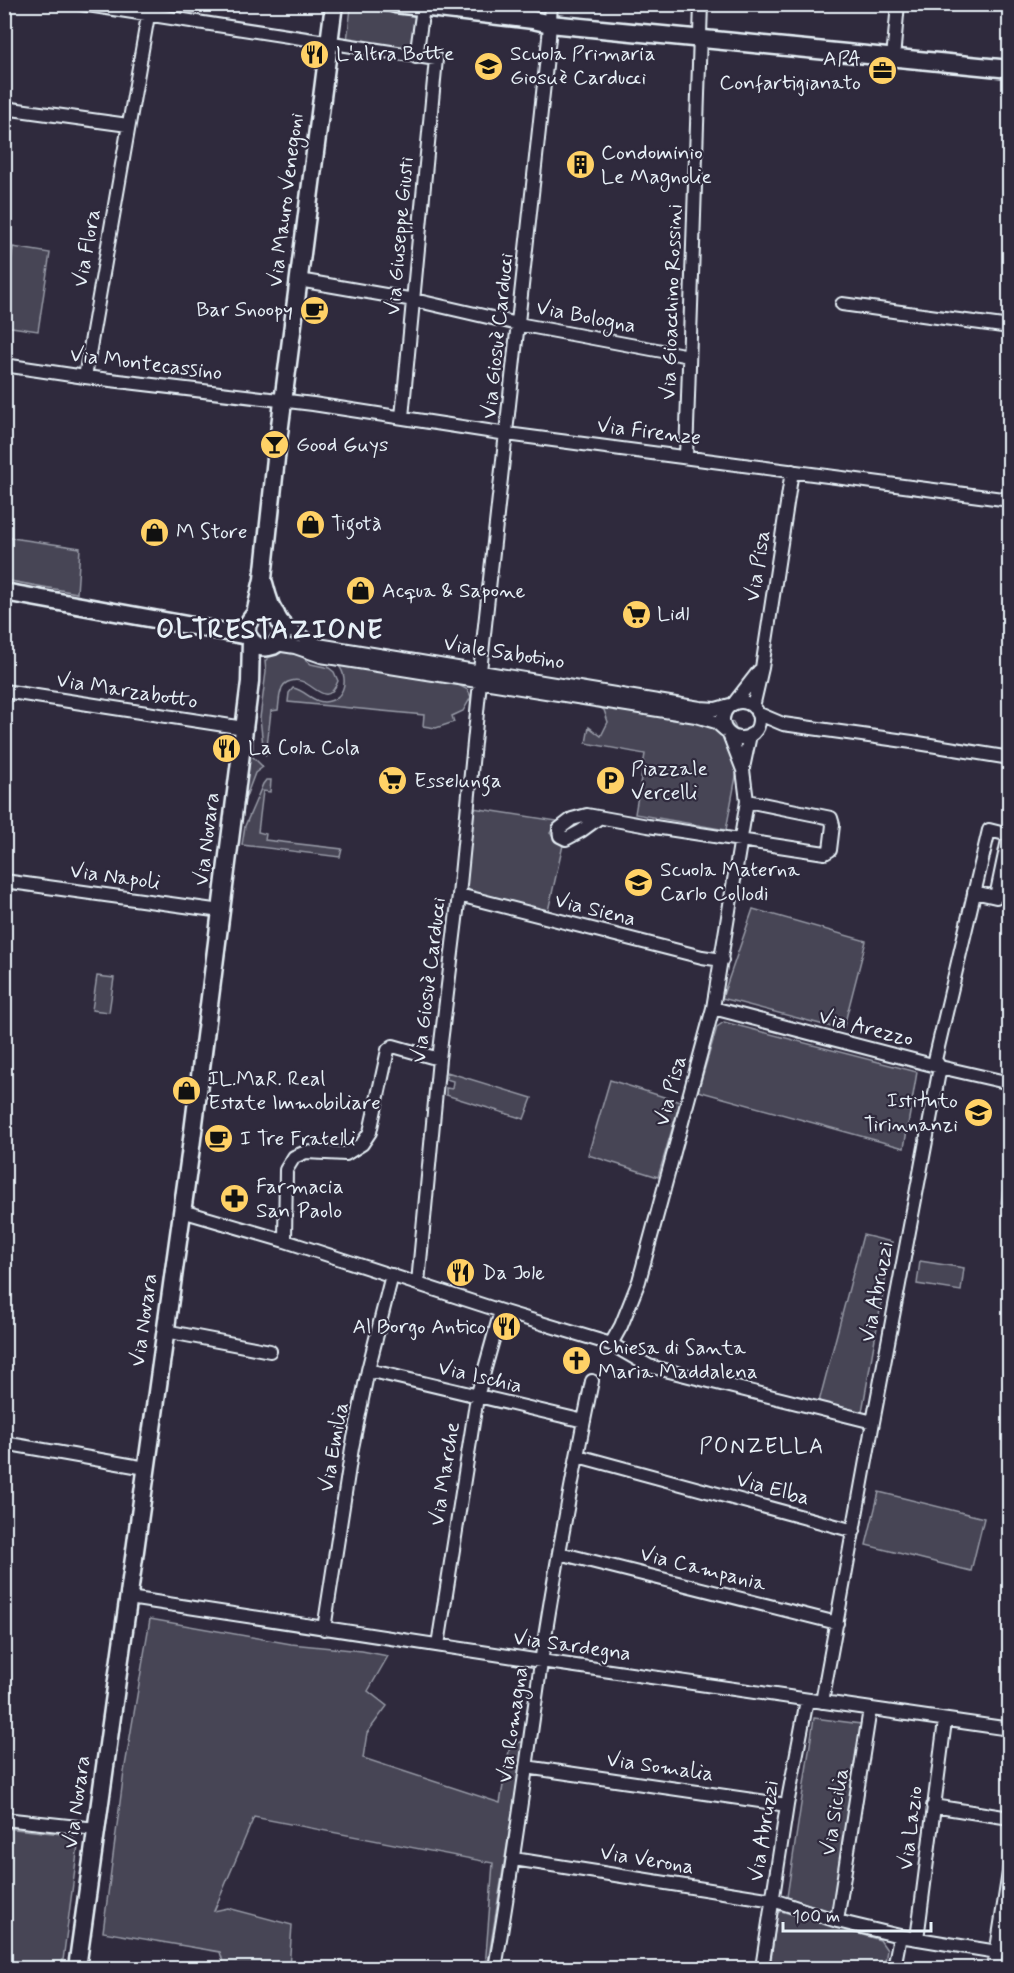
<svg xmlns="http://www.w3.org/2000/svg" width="1014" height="1973" font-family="Mynerve,sans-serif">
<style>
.green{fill:#464455;stroke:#979aa6;stroke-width:1.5}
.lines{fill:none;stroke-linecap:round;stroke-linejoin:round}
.street-casing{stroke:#e8f1f8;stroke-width:16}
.secondary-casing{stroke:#e8f1f8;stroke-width:21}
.street{stroke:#2f2a3d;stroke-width:12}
.secondary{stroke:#2f2a3d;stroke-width:16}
.labels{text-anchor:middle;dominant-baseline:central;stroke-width:4.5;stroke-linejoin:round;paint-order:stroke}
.poi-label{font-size:21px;fill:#e8f1f8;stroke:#2f2a3d;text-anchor:start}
.street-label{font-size:21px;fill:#e8f1f8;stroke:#2f2a3d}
.neighbourhood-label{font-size:22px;letter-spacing:1.5px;fill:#e8f1f8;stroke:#2f2a3d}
.district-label{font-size:27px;font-weight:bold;letter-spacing:1.5px;fill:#e8f1f8;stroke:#2f2a3d}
</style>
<rect width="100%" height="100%" fill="#2f2a3d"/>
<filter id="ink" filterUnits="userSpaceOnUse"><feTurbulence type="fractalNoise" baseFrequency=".0167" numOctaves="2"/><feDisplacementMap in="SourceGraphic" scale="12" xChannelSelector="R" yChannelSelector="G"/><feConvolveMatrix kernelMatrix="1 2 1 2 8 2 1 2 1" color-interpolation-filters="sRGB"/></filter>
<g filter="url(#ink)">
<path class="green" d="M 351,8 L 416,16 L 412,49 L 347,41 Z
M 13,247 L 50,253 L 38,331 L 5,326 L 5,307 Z
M 5,537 L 80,548 L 77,593 L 5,580 Z
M 279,651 L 299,654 L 311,664 L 329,668 L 334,672 L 338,681 C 325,714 311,674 291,681 C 286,682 282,686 281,691 C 279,696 279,704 278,710 L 271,711 L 266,755 L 264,754 L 260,718 L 266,672 L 265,661 L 271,655 Z
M 336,663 L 453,682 L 468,690 L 471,697 L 463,711 L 452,716 L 454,722 L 436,728 L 423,726 L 424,715 L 288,702 L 289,693 L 293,688 C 305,690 312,702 324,702 C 346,701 350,675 336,663 Z
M 599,699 L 733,722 L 742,744 L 726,830 L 635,814 L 645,754 L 586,743 L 589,727 L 601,736 L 608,722 L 604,710 L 597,706 Z
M 253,737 L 253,757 L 263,767 L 255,773 L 244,802 Z
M 266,780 L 271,780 L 270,792 L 263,791 L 258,832 L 266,834 L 265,840 L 342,849 L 340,857 L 242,845 L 245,826 L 263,784 Z
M 473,808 L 557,821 L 550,833 L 563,845 L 548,911 L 471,893 L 465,884 Z
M 753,909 L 866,941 L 843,1030 L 722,998 Z
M 97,976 L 114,978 L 109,1012 L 92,1010 Z
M 724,1022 L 917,1072 L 904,1148 L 698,1091 L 717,1027 Z
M 447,1072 L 532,1098 L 524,1119 L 446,1095 L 446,1088 L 452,1089 L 453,1081 L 446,1079 Z
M 610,1080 L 680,1102 L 658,1177 L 588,1155 Z
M 1009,1146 L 1009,1205 L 1001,1203 Z
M 863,1235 L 892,1242 L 862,1412 L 819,1402 Z
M 920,1261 L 964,1268 L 961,1291 L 917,1284 Z
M 879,1492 L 984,1518 L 971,1571 L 866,1545 Z
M 150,1619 L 291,1644 L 362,1651 L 388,1656 L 368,1691 L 387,1706 L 367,1733 L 363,1758 L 500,1803 L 510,1745 L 524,1741 L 487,1968 L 485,1968 L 493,1863 L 254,1817 L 214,1911 L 228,1908 L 292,1925 L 289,1968 L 225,1968 L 220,1952 L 103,1932 L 124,1772 Z
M 814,1718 L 861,1724 L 833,1912 L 787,1897 Z
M 5,1828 L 72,1835 L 78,1845 L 62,1968 L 5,1968 Z
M 781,1911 L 880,1940 L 887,1950 L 884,1968 L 770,1968 L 777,1913 Z"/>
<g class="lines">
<defs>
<path id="street" d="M 81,4 L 436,59 L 402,417
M 416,57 L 423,8
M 893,58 L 898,4
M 4,108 L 128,125
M 299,280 L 414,300 L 518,324 L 689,356
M 842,304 L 1010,327
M 4,365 L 85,377 L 313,404 L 507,434 L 1010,500
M 85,377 L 150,4
M 686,457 L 701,4
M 281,620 L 292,631 L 318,645 L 700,708 L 716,709 L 730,705
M 276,644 L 295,647 L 321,656 L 696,716 L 716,722 L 725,730
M 480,671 L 549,38 L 551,4
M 4,691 L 244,728
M723 720a18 18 0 1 1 36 0a18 18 0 1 1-36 0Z
M 735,702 L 759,671
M 753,707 L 762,668 L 792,471
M 757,713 L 783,724 L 912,742 L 1010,758
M 743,768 L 750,735
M 599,818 L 581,831 L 566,839 L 560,836 L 559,829 L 572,819 L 587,815 L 648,826 L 825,853 L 830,850 L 833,825 L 831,818 L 747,801
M 4,881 L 221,911
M 459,895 L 702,957 L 722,960
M 713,1008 L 940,1067 L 1010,1083
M 182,1211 L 285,1241 L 501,1311 L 611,1344 L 649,1366 L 873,1422
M 285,1241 L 286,1170 L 294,1157 L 306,1152 L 346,1154 L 362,1144 L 370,1132 L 388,1050 L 393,1046 L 439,1059
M 418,1283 L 439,1059 L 459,895 L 480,682
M 165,1331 L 270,1351
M 611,1344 L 621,1326 L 639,1281 L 713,1008 L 747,801 L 743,770 L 729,734
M 368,1370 L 584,1421
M 4,1443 L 146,1468
M 578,1456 L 854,1531
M 559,1553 L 837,1623
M 129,1598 L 541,1661 L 1010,1729
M 324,1629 L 352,1448 L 368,1370 L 392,1275
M 438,1645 L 477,1397 L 501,1311
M 822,1702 L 873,1422 L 940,1067 L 935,1060 L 938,1047 C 955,975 972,903 989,830 L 1009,835 L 996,897 L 974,892
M 526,1767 L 787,1805
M 933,1806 L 1010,1818
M 4,1819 L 96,1829
M 514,1859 L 773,1900 L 837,1921 L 900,1936 L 997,1952
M 837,1921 L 870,1709
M 917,1939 L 945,1721
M 495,1968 C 513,1867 526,1765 541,1663 C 555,1568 573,1474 592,1381
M 762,1968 L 787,1805 L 807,1700
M 894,1968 L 900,1936
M 994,1968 L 1010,1866"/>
<path id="secondary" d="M 395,4 L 533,20 L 550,24 L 1010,69
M 264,583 C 266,591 268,598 271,606 C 277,618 293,636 273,646 C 267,648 260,648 255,644 C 236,631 254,603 276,614
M 4,592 L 248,636
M 255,614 L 263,579 L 277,449 L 334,4
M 77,1968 L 190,1155 L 250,682 L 251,640"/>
</defs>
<use href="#street" class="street-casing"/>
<use href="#secondary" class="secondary-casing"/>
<use href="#street" class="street"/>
<use href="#secondary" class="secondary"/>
</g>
</g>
<defs>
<symbol id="restaurant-disc" viewBox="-11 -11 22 22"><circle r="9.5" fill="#ffd166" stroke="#2f2a3d"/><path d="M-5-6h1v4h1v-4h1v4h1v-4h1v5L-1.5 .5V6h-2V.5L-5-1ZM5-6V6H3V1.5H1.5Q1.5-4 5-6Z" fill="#111"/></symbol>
<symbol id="school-disc" viewBox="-11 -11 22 22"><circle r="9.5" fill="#ffd166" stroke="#2f2a3d"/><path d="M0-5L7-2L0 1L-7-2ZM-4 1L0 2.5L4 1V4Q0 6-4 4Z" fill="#111"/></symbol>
<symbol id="office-disc" viewBox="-11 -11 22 22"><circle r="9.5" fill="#ffd166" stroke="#2f2a3d"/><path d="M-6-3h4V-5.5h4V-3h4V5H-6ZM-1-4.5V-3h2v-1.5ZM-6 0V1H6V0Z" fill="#111"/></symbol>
<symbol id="building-disc" viewBox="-11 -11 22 22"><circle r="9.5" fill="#ffd166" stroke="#2f2a3d"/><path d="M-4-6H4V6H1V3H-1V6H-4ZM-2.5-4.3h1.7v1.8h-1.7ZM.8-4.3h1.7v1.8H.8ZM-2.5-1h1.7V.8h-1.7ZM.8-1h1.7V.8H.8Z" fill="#111"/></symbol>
<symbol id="cafe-disc" viewBox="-11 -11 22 22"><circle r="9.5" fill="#ffd166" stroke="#2f2a3d"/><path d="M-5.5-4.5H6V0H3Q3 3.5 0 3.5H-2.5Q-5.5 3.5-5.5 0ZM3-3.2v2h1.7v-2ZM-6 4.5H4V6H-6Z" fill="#111"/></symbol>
<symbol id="bar-disc" viewBox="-11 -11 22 22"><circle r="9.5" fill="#ffd166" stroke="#2f2a3d"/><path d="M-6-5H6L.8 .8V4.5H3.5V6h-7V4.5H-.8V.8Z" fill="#111"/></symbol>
<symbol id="shop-disc" viewBox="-11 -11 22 22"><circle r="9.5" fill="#ffd166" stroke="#2f2a3d"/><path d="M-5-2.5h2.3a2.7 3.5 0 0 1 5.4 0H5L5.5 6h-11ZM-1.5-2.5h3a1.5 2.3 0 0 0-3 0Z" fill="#111"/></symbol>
<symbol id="supermarket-disc" viewBox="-11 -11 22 22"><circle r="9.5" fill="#ffd166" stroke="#2f2a3d"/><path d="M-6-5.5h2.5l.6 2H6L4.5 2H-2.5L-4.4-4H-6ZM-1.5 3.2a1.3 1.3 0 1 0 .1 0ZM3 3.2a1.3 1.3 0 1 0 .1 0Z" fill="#111"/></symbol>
<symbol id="parking-disc" viewBox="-11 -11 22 22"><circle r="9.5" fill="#ffd166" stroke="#2f2a3d"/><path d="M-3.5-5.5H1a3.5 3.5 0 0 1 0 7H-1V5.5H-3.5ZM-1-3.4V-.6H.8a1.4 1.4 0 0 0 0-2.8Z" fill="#111"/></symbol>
<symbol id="pharmacy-disc" viewBox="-11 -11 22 22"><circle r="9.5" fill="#ffd166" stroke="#2f2a3d"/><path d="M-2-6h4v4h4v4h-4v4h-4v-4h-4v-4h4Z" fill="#111"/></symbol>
<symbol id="church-disc" viewBox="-11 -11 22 22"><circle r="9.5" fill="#ffd166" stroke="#2f2a3d"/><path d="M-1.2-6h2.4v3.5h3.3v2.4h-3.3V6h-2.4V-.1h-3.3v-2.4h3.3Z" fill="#111"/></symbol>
</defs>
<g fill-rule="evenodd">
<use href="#restaurant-disc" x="298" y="38" width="33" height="33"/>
<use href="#school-disc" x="472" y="50" width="33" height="33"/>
<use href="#office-disc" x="866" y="54" width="33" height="33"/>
<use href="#building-disc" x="564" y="148" width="33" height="33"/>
<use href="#cafe-disc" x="298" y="294" width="33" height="33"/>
<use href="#bar-disc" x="258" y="428" width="33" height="33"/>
<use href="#shop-disc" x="294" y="508" width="33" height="33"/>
<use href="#shop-disc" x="138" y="516" width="33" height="33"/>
<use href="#shop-disc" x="344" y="574" width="33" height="33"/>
<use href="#supermarket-disc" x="620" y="598" width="33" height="33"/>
<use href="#restaurant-disc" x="210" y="732" width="33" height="33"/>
<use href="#supermarket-disc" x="376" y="764" width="33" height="33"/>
<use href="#parking-disc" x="594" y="764" width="33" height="33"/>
<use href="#school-disc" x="622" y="866" width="33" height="33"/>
<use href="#shop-disc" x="170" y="1074" width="33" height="33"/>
<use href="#school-disc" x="962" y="1096" width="33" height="33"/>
<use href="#cafe-disc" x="202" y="1122" width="33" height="33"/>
<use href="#pharmacy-disc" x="218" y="1182" width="33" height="33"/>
<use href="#restaurant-disc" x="444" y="1256" width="33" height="33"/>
<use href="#restaurant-disc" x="490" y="1310" width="33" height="33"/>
<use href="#church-disc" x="560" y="1344" width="33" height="33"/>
</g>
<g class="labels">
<g class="poi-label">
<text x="336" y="54">L'altra Botte</text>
<text x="510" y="54">Scuola Primaria<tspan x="510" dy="24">Giosuè Carducci</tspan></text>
<text x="861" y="59" text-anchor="end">APA<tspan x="861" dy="24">Confartigianato</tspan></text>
<text x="601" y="153">Condominio<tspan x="601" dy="24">Le Magnolie</tspan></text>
<text x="293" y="310" text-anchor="end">Bar Snoopy</text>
<text x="296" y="445">Good Guys</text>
<text x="331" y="524">Tigotà</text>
<text x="176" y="532">M Store</text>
<text x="382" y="591">Acqua &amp; Sapone</text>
<text x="657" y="614">Lidl</text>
<text x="248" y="748">La Cola Cola</text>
<text x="631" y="769">Piazzale<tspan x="631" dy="24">Vercelli</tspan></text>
<text x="414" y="781">Esselunga</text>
<text x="660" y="870">Scuola Materna<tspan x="660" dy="24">Carlo Collodi</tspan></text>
<text x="208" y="1079">IL.MaR. Real<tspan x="208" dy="24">Estate Immobiliare</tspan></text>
<text x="958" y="1101" text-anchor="end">Istituto<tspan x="958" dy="24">Tirinnanzi</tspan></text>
<text x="240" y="1139">I Tre Fratelli</text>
<text x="256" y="1187">Farmacia<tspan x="256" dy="24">San Paolo</tspan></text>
<text x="482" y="1273">Da Jole</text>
<text x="486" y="1327" text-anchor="end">Al Borgo Antico</text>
<text x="598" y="1348">Chiesa di Santa<tspan x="598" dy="24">Maria Maddalena</tspan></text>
</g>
<g class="street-label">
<text transform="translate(286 200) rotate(-83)">Via Mauro Venegoni</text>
<text transform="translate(400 236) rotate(-85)">Via Giuseppe Giusti</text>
<text transform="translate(87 248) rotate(-80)">Via Flora</text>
<text transform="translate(672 302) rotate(-88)">Via Gioacchino Rossini</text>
<text transform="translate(586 317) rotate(11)">Via Bologna</text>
<text transform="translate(498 336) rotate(-84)">Via Giosuè Carducci</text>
<text transform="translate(146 364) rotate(7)">Via Montecassino</text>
<text transform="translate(649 432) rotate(7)">Via Firenze</text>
<text transform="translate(758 566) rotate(-81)">Via Pisa</text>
<text transform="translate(504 653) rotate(9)">Viale Sabotino</text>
<text transform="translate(127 691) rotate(9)">Via Marzabotto</text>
<text transform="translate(207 839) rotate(-83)">Via Novara</text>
<text transform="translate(115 877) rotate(8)">Via Napoli</text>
<text transform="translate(595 910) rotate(14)">Via Siena</text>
<text transform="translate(429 980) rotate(-83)">Via Giosuè Carducci</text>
<text transform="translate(866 1028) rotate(14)">Via Arezzo</text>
<text transform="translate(671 1091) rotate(-75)">Via Pisa</text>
<text transform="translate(877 1292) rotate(-79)">Via Abruzzi</text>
<text transform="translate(144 1320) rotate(-82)">Via Novara</text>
<text transform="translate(480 1377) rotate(13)">Via Ischia</text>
<text transform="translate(334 1447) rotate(-80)">Via Emilia</text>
<text transform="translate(445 1474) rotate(-81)">Via Marche</text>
<text transform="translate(773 1489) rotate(15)">Via Elba</text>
<text transform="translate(703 1569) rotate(14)">Via Campania</text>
<text transform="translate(572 1646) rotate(8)">Via Sardegna</text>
<text transform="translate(513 1725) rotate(-82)">Via Romagna</text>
<text transform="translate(660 1767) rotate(8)">Via Somalia</text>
<text transform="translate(77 1802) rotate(-82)">Via Novara</text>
<text transform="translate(835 1812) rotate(-81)">Via Sicilia</text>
<text transform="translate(911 1828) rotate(-83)">Via Lazio</text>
<text transform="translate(764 1831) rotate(-81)">Via Abruzzi</text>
<text transform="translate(647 1860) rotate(9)">Via Verona</text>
</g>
<g class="neighbourhood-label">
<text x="762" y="1447">PONZELLA</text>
</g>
<g class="district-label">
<text x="270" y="630">OLTRESTAZIONE</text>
</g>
</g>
<rect width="1014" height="1973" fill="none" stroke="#2f2a3d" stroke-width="24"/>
<rect x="12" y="12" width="990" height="1949" fill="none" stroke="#e8f1f8" stroke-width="2" filter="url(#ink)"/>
<path d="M783 1922v9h148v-9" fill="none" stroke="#e8f1f8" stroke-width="3"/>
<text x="792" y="1922" font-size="18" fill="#e8f1f8" stroke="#2f2a3d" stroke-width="4.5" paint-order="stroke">100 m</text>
</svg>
